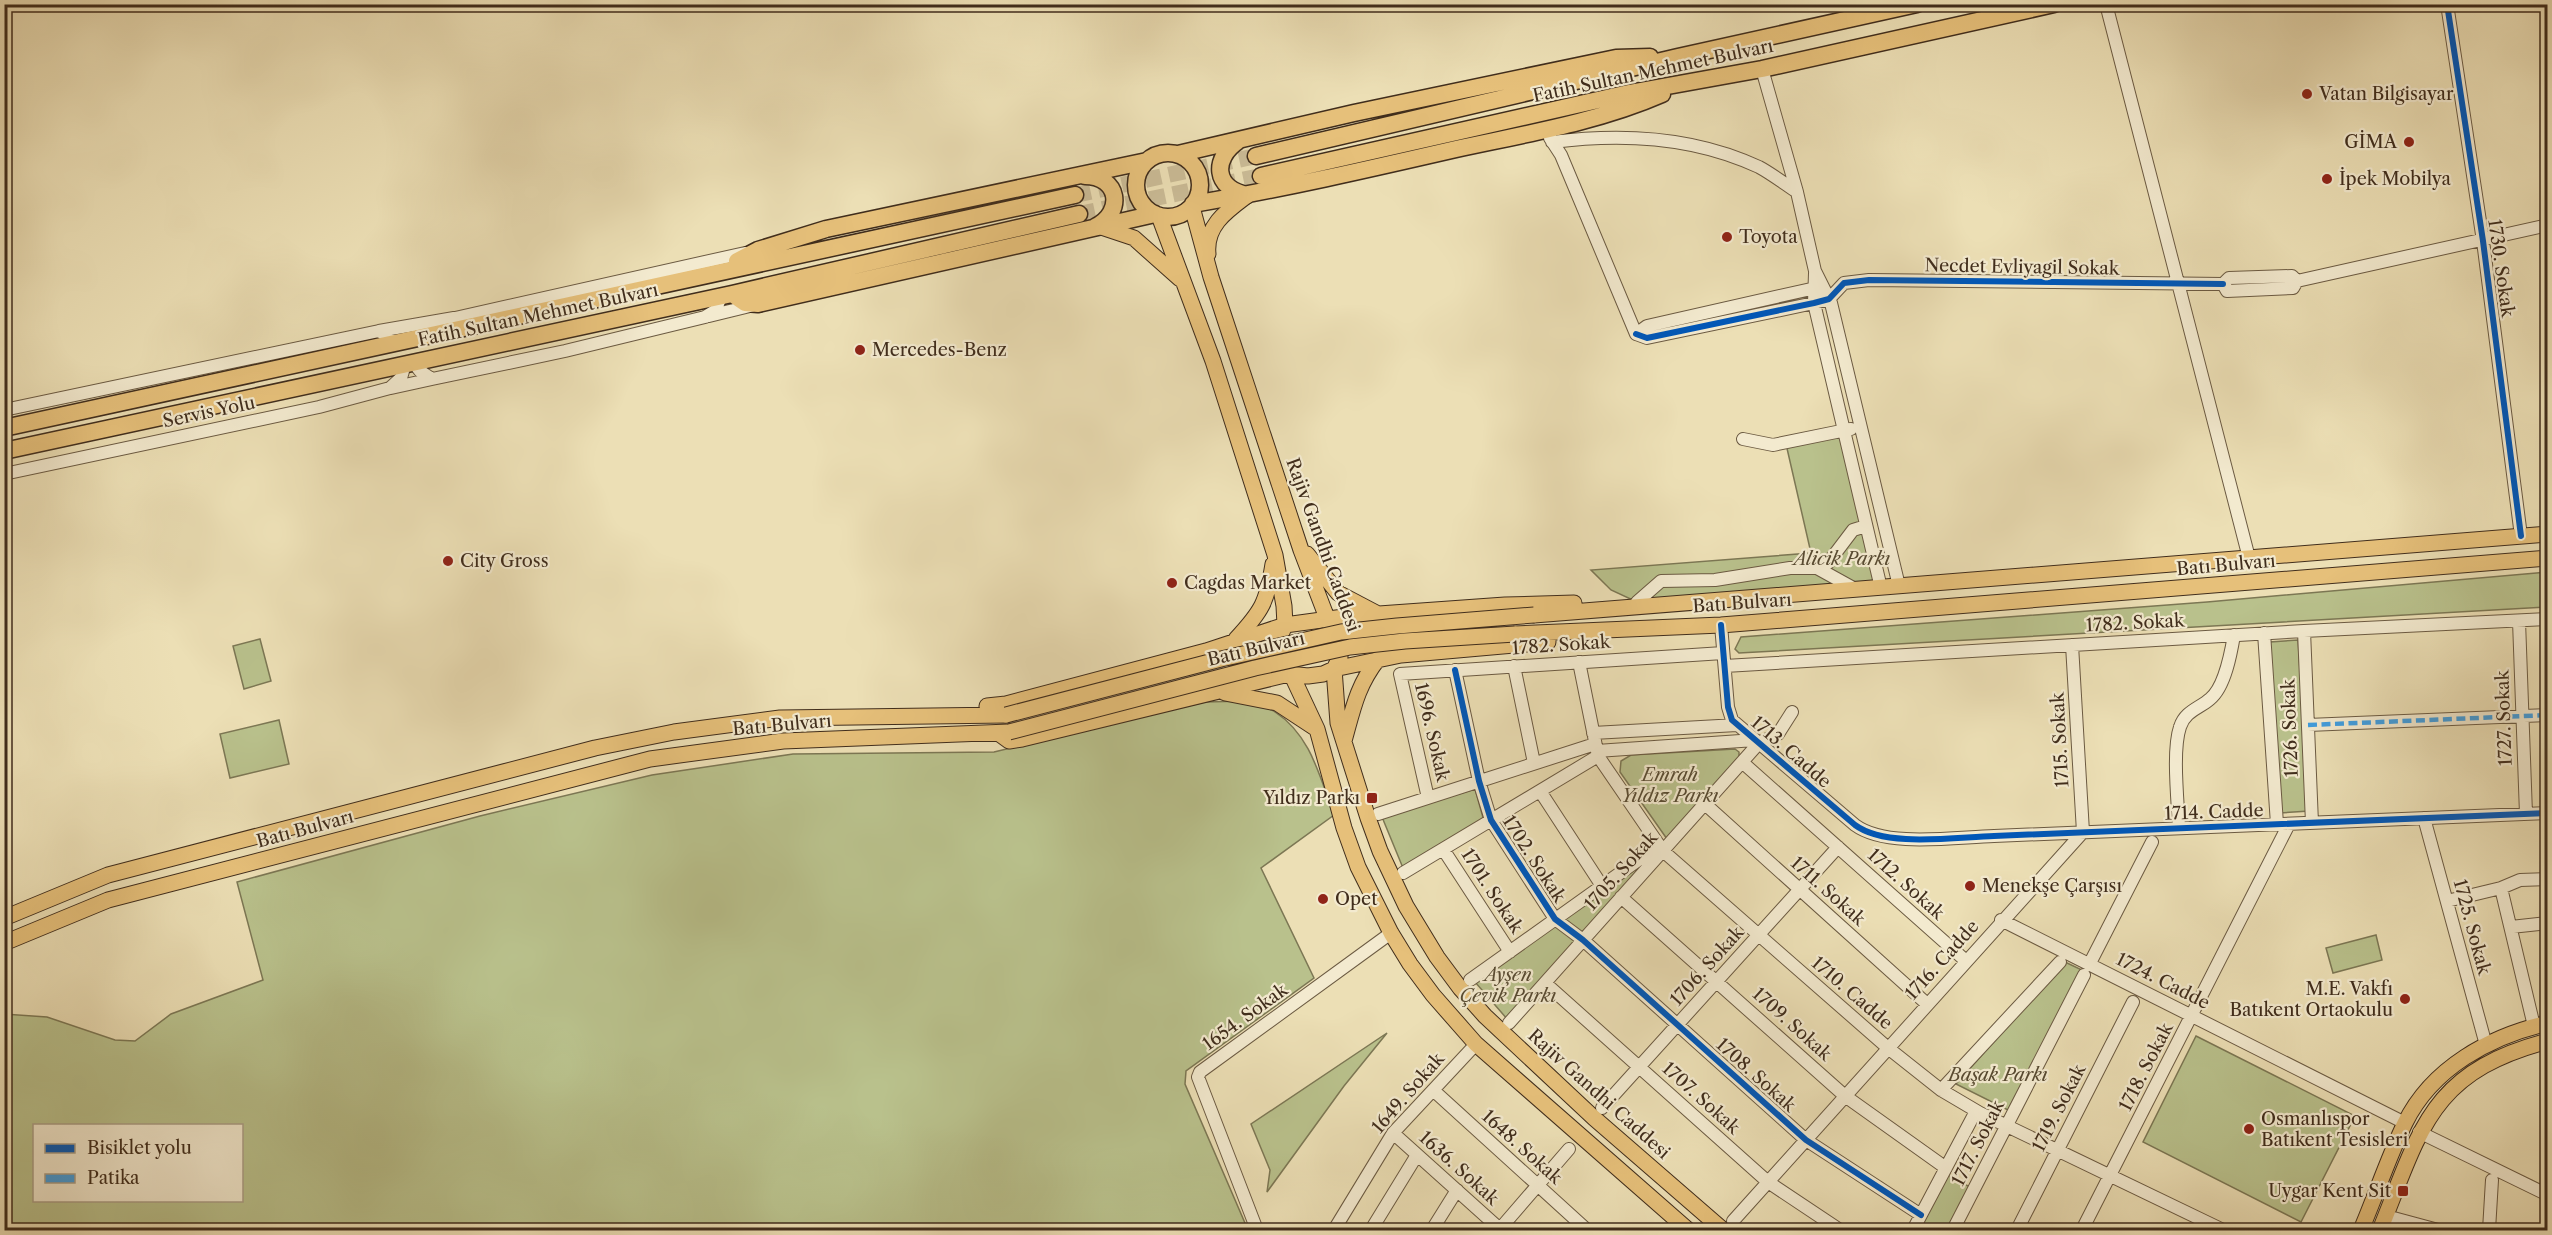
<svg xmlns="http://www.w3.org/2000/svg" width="2552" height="1235" font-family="'Libre Caslon Text',serif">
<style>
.green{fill:#b9c18c;stroke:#7c7754;stroke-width:1.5;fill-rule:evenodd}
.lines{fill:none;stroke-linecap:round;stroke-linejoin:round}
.highway-tunnel{stroke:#cabb96;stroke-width:16;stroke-dasharray:16 8;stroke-linecap:butt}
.minor-casing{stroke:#6b5a42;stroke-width:14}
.major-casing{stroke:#402d1c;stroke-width:17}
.highway-casing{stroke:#402d1c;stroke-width:19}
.minor{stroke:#f3eacf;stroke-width:12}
.major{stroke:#e6c07a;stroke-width:15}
.highway{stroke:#e6c07a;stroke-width:16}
.major-bridge-casing{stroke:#402d1c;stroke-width:17;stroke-linecap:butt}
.major-bridge{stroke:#e6c07a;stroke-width:15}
.quiet{stroke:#3f9ddf;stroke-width:4.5;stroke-dasharray:9 4.5;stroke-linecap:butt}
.cycleway-casing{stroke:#f3eacf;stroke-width:10}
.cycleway{stroke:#0057b8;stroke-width:6}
.poi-dot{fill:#8f2418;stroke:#f3eacf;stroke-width:2}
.labels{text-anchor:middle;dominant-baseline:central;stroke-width:4.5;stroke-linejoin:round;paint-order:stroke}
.street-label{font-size:18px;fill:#402d1c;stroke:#f3eacf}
.poi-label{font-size:18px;fill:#402d1c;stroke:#f3eacf;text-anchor:start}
.park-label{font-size:18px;font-style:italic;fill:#584b32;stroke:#f3eacf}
</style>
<rect width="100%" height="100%" fill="#ecdfb5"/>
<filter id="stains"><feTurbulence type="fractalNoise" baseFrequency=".00333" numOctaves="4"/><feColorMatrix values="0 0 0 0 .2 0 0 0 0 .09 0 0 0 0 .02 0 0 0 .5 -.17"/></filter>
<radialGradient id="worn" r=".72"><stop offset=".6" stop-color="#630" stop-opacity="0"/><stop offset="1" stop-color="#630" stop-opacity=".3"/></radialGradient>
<path class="green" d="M 1844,431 L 1881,588 L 1637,602 L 1611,590 L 1591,570 L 1811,553 L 1786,444 Z
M 2547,572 L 2547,607 L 1739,653 L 1735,649 L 1741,637 L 2207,602 Z
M 260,639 L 271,681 L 244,689 L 233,646 Z
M 2298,640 L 2309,811 L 2280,813 L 2270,642 Z
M 1244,701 C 1254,704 1266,706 1275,712 C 1311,735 1320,778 1334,815 L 1261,868 L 1314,978 L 1186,1071 L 1185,1084 L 1248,1230 L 5,1230 L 4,1014 L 47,1017 L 115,1040 L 135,1041 L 171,1014 L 263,980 L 237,882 L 480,816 L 652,775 L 793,754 L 994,752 L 1205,702 ZM 34,1126 L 242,1126 L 242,1200 L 34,1200 Z
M 279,720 L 289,764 L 230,778 L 220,734 Z
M 1735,749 L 1739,752 L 1739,757 L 1667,839 L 1620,772 L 1621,761 L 1631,755 Z
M 1475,789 L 1484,821 L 1403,868 L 1382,817 Z
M 1652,857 L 1583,936 L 1562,920 Z
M 1557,923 L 1580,940 L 1508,1020 L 1475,982 Z
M 2376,935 L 2382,960 L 2333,973 L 2326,948 Z
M 2065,962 L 2082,970 L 2008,1110 L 1956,1084 Z
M 1387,1033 L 1344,1086 L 1267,1192 L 1270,1170 L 1251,1124 Z
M 2196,1036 L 2355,1116 L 2301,1222 L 2143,1142 Z
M 1945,1174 L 1972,1188 L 1950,1230 L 1916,1230 Z"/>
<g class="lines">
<path class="highway-tunnel" d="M 1075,195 L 1256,156
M 1079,214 L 1261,176"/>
<defs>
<path id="minor" d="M 2106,4 L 2249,558
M 2447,4 L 2483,241 L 2521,536
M 1762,69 L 1797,192 L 1815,271 L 1831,303 L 1899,586
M 1550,138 L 1561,155 L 1636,334
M 1552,142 C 1621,133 1695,137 1759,167 C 1772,174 1785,184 1797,192
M 1815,273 L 1814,303 L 1881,588
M 2223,284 L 2227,291 L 2293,288 L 2297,281 L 2548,225
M 2223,284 L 2229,278 L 2292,276 L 2297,281
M 709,316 L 754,305
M 379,331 L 454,318
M 440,333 L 455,318 L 745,253
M 1636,334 L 1647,338 L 1814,303 L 1829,299 L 1844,283 L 1869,280 L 2223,284
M 1636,334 L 1647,326 L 1820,287
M 413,362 L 420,371 L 432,379 L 565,351 L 705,317 L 715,311 L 721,297
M 391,388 L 432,379
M 4,410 L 379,331 L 396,342
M 1743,439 L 1773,445 L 1851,429
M 4,474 L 319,407 L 390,388 L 401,378 L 405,364
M 1817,568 L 1855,589
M 1637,602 L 1661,581 L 1715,580 L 1790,568 L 1817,568 L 1828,563 L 1853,530 L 1866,526
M 2519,621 L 2526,814
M 1721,625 L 1728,707 L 1732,720 L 1855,825 C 1886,848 1955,837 1994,836 L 2548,813
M 2304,631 L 2312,823
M 2264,633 L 2277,824
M 1579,662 L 1598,756 L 1663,851 L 1888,1048 L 1941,1090 L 1980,1113 L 2223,1230
M 1514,666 L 1534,763
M 1725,666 L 2304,631 L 2548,619
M 1455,670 L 1479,781 L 1491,820 L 1555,919 L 1583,940 L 1806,1140 L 1921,1215
M 2308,725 L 2548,715
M 1593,733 L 1737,725
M 1597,751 L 1755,740
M 1742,762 L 1966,961
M 1540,791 L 1602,886
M 1428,798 L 1400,674 L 1723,653
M 1705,804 L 1927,1004
M 1378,814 L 1595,744
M 2424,818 L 2486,1045
M 2179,828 C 2178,803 2172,750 2180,727 C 2185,711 2200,708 2210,699 C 2225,687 2231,653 2234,635
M 1443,849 L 1510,952
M 1403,873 L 1598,756
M 2501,888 L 2534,1026
M 1621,897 L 1845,1096 L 1946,1168
M 2447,901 L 2501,888 L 2520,880 L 2548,879
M 2001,920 L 2405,1123
M 2511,927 L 2548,923
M 2089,965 L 2152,842
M 1470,980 L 1658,846
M 1545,983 L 1768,1182 L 1840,1230
M 1509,1023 L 1759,743 L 1778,734 L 1792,712
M 1433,1090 L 1587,1230
M 1941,1090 L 2060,962
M 1602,1108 L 1838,847
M 2419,1132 L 2548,1195
M 1393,1133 L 1501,1230
M 2386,1216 L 2438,1230
M 1733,1221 L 2083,832 L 2072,645
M 1257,1230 L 1198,1077 L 1200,1072 L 1391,933
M 1334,1230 L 1393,1133 L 1476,1044
M 1371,1230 L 1417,1155
M 1432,1230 L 1457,1190
M 1499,1230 L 1569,1149
M 1913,1230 L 1976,1111
M 1953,1230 L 2084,975
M 2017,1230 L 2133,1002
M 2082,1230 L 2289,824
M 2489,1230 L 2492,1180"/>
<path id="major" d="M 1192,207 L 1211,277 L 1301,550 L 1327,618 L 1338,640 L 1340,657 L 1334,669 L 1338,723 L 1368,818 L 1380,851 L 1406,906 L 1437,957 L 1460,988 L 1485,1016 L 1594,1118 L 1723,1230
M 1159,216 L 1213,361 L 1275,555 L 1284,606 L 1285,625 L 1279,639 L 1280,650 L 1317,729 L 1344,828 L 1358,867 L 1391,933 L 1410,964 L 1433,995 L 1476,1044 L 1688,1230
M 1101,227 L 1134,238 L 1180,279
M 1208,254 C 1205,225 1228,210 1248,195
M 1307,554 L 1338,593 L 1376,613
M 1534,615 L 2548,534
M 1515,634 L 1721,625 L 2548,558
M 1236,639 C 1262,611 1267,602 1273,564
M 1225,693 L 1277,703 L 1315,728
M 987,706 L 1006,704 L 1206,651 L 1285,625 L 1351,616 L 1505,605 L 1574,603
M 998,733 L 1009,741 L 1022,739 L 1289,674 L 1308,676 L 1323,674 L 1334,669 L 1401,655 L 1548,642
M 1344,741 C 1353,709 1357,686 1378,659
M 4,918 L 108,875 L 595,748 L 674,732 L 780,718 L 1006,715
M 4,943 L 108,900 L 650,759 L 783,741 L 1009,732
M 2361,1230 C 2376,1195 2388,1158 2405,1123 C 2432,1068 2490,1036 2548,1023
M 2380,1230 C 2421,1129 2430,1072 2548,1041"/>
<path id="highway" d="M 1238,141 C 1212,159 1214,188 1247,195
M1136 185a32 32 0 1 1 64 0a32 32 0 1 1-64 0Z
M 1178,154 L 1354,113 L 1616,58 L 1650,57
M 1256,156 L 1678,57 L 1917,4
M 1085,176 C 1119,176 1125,212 1095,227
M 1261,176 L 1629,93 L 1762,69 L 2054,4
M 1193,204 C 1282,189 1369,169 1456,149 C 1525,134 1598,122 1662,94
M 737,261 L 758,250 L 826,229 L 1147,161
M 732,294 L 745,303 L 758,304 L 1155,214
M 4,428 L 1075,195
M 4,451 L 732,294 L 1079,214"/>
</defs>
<use href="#minor" class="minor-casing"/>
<use href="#major" class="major-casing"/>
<use href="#highway" class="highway-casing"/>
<use href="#minor" class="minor"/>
<use href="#major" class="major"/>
<use href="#highway" class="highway"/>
<defs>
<path id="major-bridge" d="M 1006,715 L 1221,659 L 1341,632 L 1397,626 L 1534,615
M 1009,732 L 1255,668 L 1350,647 L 1405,641 L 1515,634"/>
</defs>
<use href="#major-bridge" class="major-bridge-casing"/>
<use href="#major-bridge" class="major-bridge"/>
<path class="quiet" d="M 2308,725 L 2548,715"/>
<defs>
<path id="cycleway" d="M 2447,4 L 2483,241 L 2521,536
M 1636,334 L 1647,338 L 1814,303 L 1829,299 L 1844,283 L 1869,280 L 2223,284
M 1721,625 L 1728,707 L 1732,720 L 1855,825 C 1886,848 1955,837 1994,836 L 2548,813
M 1455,670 L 1479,781 L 1491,820 L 1555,919 L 1583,940 L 1806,1140 L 1921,1215"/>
</defs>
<use href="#cycleway" class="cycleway-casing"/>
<use href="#cycleway" class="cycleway"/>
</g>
<g class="poi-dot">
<circle cx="2307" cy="94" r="6"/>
<circle cx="2409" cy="142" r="6"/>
<circle cx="2327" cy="179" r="6"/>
<circle cx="1727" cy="237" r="6"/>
<circle cx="860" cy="350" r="6"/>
<circle cx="448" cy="561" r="6"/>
<circle cx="1172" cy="583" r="6"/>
<rect x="1366" y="792" width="12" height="12" rx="3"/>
<circle cx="1970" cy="886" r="6"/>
<circle cx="1323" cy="899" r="6"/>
<circle cx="2405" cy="999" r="6"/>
<circle cx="2249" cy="1129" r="6"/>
<rect x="2397" y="1185" width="12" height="12" rx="3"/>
</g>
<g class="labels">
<g class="street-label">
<text transform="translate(1653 71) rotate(-12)">Fatih Sultan Mehmet Bulvarı</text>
<text transform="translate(2022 267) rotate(1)">Necdet Evliyagil Sokak</text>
<text transform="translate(2501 268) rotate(82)">1730. Sokak</text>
<text transform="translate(538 315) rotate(-12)">Fatih Sultan Mehmet Bulvarı</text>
<text transform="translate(209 412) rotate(-12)">Servis Yolu</text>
<text transform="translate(1323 545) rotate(70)">Rajiv Gandhi Caddesi</text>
<text transform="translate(2226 565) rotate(-5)">Batı Bulvarı</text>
<text transform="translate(1742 603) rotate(-4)">Batı Bulvarı</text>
<text transform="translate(2135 623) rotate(-3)">1782. Sokak</text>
<text transform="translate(1561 645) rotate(-4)">1782. Sokak</text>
<text transform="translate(1256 649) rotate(-13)">Batı Bulvarı</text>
<text transform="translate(2504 718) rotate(-92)">1727. Sokak</text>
<text transform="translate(782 725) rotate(-5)">Batı Bulvarı</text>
<text transform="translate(2290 728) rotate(-92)">1726. Sokak</text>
<text transform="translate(1432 732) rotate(77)">1696. Sokak</text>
<text transform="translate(2060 740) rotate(-93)">1715. Sokak</text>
<text transform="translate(1791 752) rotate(41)">1713. Cadde</text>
<text transform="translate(2214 812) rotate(-2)">1714. Cadde</text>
<text transform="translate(305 829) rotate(-15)">Batı Bulvarı</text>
<text transform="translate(1534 859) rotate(57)">1702. Sokak</text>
<text transform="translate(1621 871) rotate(-48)">1705. Sokak</text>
<text transform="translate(1906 884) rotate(42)">1712. Sokak</text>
<text transform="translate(1492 891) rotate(57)">1701. Sokak</text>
<text transform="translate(1828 891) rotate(42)">1711. Sokak</text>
<text transform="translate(2472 927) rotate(75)">1725. Sokak</text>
<text transform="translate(1942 960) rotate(-48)">1716. Cadde</text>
<text transform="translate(1707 966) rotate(-48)">1706. Sokak</text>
<text transform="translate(2163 981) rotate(27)">1724. Cadde</text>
<text transform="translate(1852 993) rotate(41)">1710. Cadde</text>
<text transform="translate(1245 1017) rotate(-36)">1654. Sokak</text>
<text transform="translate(1792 1024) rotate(42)">1709. Sokak</text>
<text transform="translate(2146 1067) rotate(-63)">1718. Sokak</text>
<text transform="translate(1756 1075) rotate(42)">1708. Sokak</text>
<text transform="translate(1408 1093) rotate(-49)">1649. Sokak</text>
<text transform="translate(1599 1094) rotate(42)">Rajiv Gandhi Caddesi</text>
<text transform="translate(1701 1098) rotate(42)">1707. Sokak</text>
<text transform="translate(2059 1108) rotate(-63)">1719. Sokak</text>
<text transform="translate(1978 1143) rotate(-63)">1717. Sokak</text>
<text transform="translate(1522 1147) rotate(42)">1648. Sokak</text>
<text transform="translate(1459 1168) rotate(42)">1636. Sokak</text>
</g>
<g class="poi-label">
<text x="2319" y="94">Vatan Bilgisayar</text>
<text x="2397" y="142" text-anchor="end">GİMA</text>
<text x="2339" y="179">İpek Mobilya</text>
<text x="1739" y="237">Toyota</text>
<text x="872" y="350">Mercedes-Benz</text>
<text x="460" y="561">City Gross</text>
<text x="1184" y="583">Cagdas Market</text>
<text x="1360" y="798" text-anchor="end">Yıldız Parkı</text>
<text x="1982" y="886">Menekşe Çarşısı</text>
<text x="1335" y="899">Opet</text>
<text x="2393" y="989" text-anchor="end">M.E. Vakfı<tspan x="2393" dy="21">Batıkent Ortaokulu</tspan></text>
<text x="2261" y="1119">Osmanlıspor<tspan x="2261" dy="21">Batıkent Tesisleri</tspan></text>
<text x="2391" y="1191" text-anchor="end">Uygar Kent Sit</text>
</g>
<g class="park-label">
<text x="1842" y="559">Alicik Parkı</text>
<text x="1670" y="775">Emrah<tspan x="1670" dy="21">Yıldız Parkı</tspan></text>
<text x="1508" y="975">Ayşen<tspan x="1508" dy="21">Çevik Parkı</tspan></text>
<text x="1998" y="1075">Başak Parkı</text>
</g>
</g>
<rect width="2552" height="1235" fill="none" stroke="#ecdfb5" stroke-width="24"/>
<rect x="6" y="6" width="2540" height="1223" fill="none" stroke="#402d1c" stroke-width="3"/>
<rect x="12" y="12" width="2528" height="1211" fill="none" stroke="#402d1c" stroke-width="1.5"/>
<rect x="33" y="1124" width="210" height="78" fill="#f3eacf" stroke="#ab9e87" stroke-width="1.5"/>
<rect x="45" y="1144" width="30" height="9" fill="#0057b8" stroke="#ab9e87" stroke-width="1.5"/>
<text x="87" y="1154" font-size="18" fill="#402d1c">Bisiklet yolu</text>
<rect x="45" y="1174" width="30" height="9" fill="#3f9ddf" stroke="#ab9e87" stroke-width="1.5"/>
<text x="87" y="1184" font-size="18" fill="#402d1c">Patika</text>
<rect width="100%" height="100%" filter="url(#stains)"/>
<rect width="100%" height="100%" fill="url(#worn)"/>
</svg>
